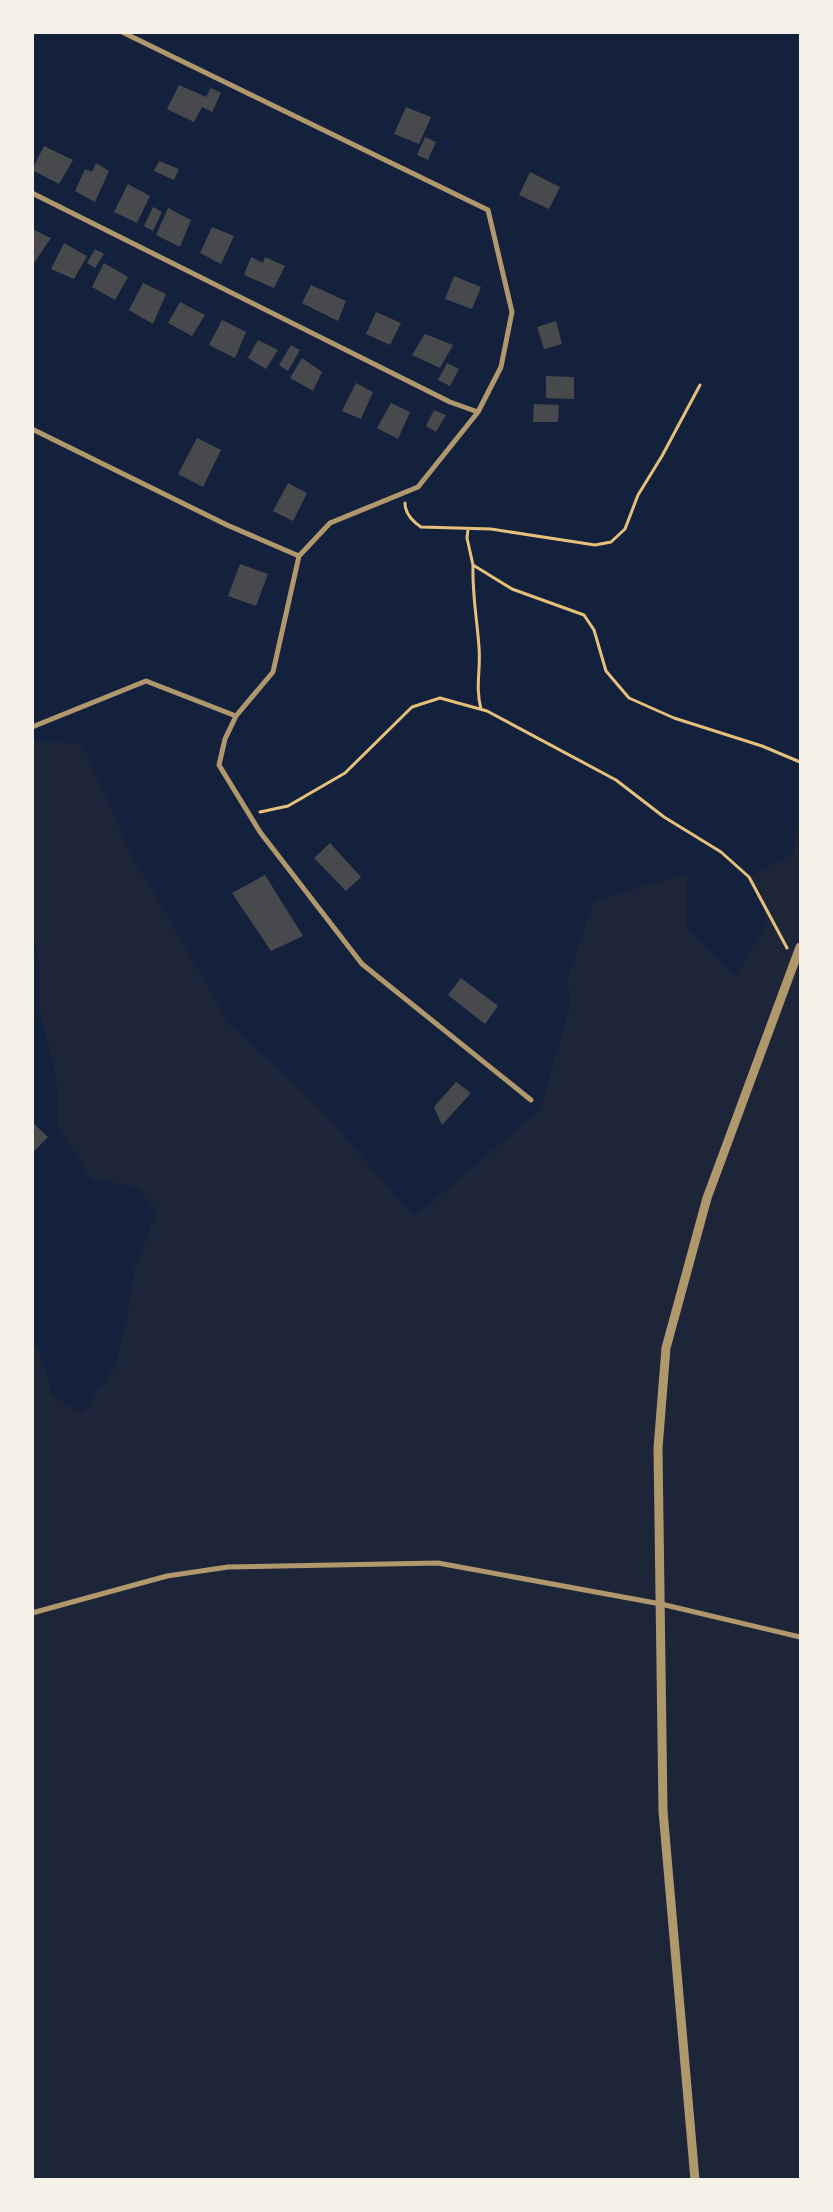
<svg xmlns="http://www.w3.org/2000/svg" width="833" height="2212" font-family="Barlow,sans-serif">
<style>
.green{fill:#1d2539}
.building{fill:#48494c}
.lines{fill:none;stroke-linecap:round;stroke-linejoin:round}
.path{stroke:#e5c07b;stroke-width:3}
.minor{stroke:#b1986c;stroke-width:5}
.tertiary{stroke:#b1986c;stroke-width:9}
</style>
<rect width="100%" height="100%" fill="#14213d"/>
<path class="green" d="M 37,741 L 82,744 L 132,855 L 230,1024 L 321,1110 L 414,1217 L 540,1110 L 571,1003 L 567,980 L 594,900 L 687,874 L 687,929 L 736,976 L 768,920 L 749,877 L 792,854 L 800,820 L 800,2179 L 33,2179 L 32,1343 L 40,1352 L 53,1396 L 83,1413 L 115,1366 L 129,1307 L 134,1269 L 157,1211 L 136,1187 L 92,1180 L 59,1129 L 56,1075 L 39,1008 L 39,967 L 33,930 L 33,743 Z"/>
<path class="building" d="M 179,85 L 206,97 L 211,88 L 221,93 L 212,112 L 202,107 L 194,122 L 167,109 Z
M 406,107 L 431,117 L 419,144 L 394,134 Z
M 425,137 L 436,142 L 428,160 L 417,155 Z
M 44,146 L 73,160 L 59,184 L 32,170 Z
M 159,161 L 179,169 L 174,180 L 154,171 Z
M 96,163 L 109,171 L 95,202 L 75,191 L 85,169 L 92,172 Z
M 530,172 L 560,187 L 549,209 L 519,195 Z
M 128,184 L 150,196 L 137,223 L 114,212 Z
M 153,207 L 162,212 L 153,231 L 144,226 Z
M 168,208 L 191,220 L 180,247 L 156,235 Z
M 212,227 L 234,236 L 221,264 L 200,253 Z
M 32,229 L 51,238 L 32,266 Z
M 64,243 L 87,256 L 74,279 L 51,269 Z
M 95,249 L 104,254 L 95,268 L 87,263 Z
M 251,257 L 263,263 L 265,257 L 285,266 L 274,288 L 244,275 Z
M 104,263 L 128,277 L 115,300 L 92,287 Z
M 454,276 L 481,287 L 472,309 L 445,299 Z
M 143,283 L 166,294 L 153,324 L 129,310 Z
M 311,285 L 346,301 L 338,321 L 302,303 Z
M 180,302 L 205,315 L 192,336 L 168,323 Z
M 376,312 L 401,323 L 390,345 L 366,334 Z
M 222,320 L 246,332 L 235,358 L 209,345 Z
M 556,321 L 562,344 L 544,349 L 537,327 Z
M 425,334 L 453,345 L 440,368 L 412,355 Z
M 258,340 L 278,350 L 266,369 L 248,358 Z
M 291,345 L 300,350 L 288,371 L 279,365 Z
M 302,358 L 322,372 L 313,391 L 290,378 Z
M 447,363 L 459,369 L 450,386 L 438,380 Z
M 546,376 L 574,377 L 574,399 L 546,398 Z
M 356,383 L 373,392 L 361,419 L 342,411 Z
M 391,403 L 410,412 L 398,439 L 377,428 Z
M 534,404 L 559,405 L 558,422 L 533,422 Z
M 434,410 L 446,415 L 436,432 L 426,426 Z
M 197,438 L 221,450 L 203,487 L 178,474 Z
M 288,483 L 307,493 L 293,521 L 273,511 Z
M 240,564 L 268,574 L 256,606 L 228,596 Z
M 330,843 L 361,877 L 346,891 L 314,858 Z
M 265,875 L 303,936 L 271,951 L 232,893 Z
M 461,978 L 498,1006 L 485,1024 L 448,995 Z
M 456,1082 L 471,1093 L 442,1125 L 434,1107 Z
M 32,1122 L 48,1137 L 32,1153 Z"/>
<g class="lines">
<path class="path" d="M 405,503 C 405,514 412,521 421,527 L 491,529 L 595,545 L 611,542 L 625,529 L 638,495 L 662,456 L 700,385
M 468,529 L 467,538 L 473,565 L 512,589 L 584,615 L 594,630 L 606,671 L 629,698 L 674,718 L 762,746 L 800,762
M 473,565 C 472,593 477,619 479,647 C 481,670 475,686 481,709
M 260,812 L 288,806 L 345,773 L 412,707 L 440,698 L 487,711 L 616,780 L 664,817 L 721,852 L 749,877 L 787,948"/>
<path class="minor" d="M 32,193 L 450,402 L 478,412
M 32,429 L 227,525 L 299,556 L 330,523 L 418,487 L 478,412 L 501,367 L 512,312 L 488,210 L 122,32
M 299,556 L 273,672 L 236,716 L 225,739 L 219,765 L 260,832 L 362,964 L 531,1100
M 32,727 L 146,681 L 236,716
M 32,1613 L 167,1576 L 228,1567 L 438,1563 L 661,1604 L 800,1637"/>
<path class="tertiary" d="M 695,2180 L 663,1811 L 658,1448 L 666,1348 L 707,1198 L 800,947"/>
</g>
<rect width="833" height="2212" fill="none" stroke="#f6f1e7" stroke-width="68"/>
</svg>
